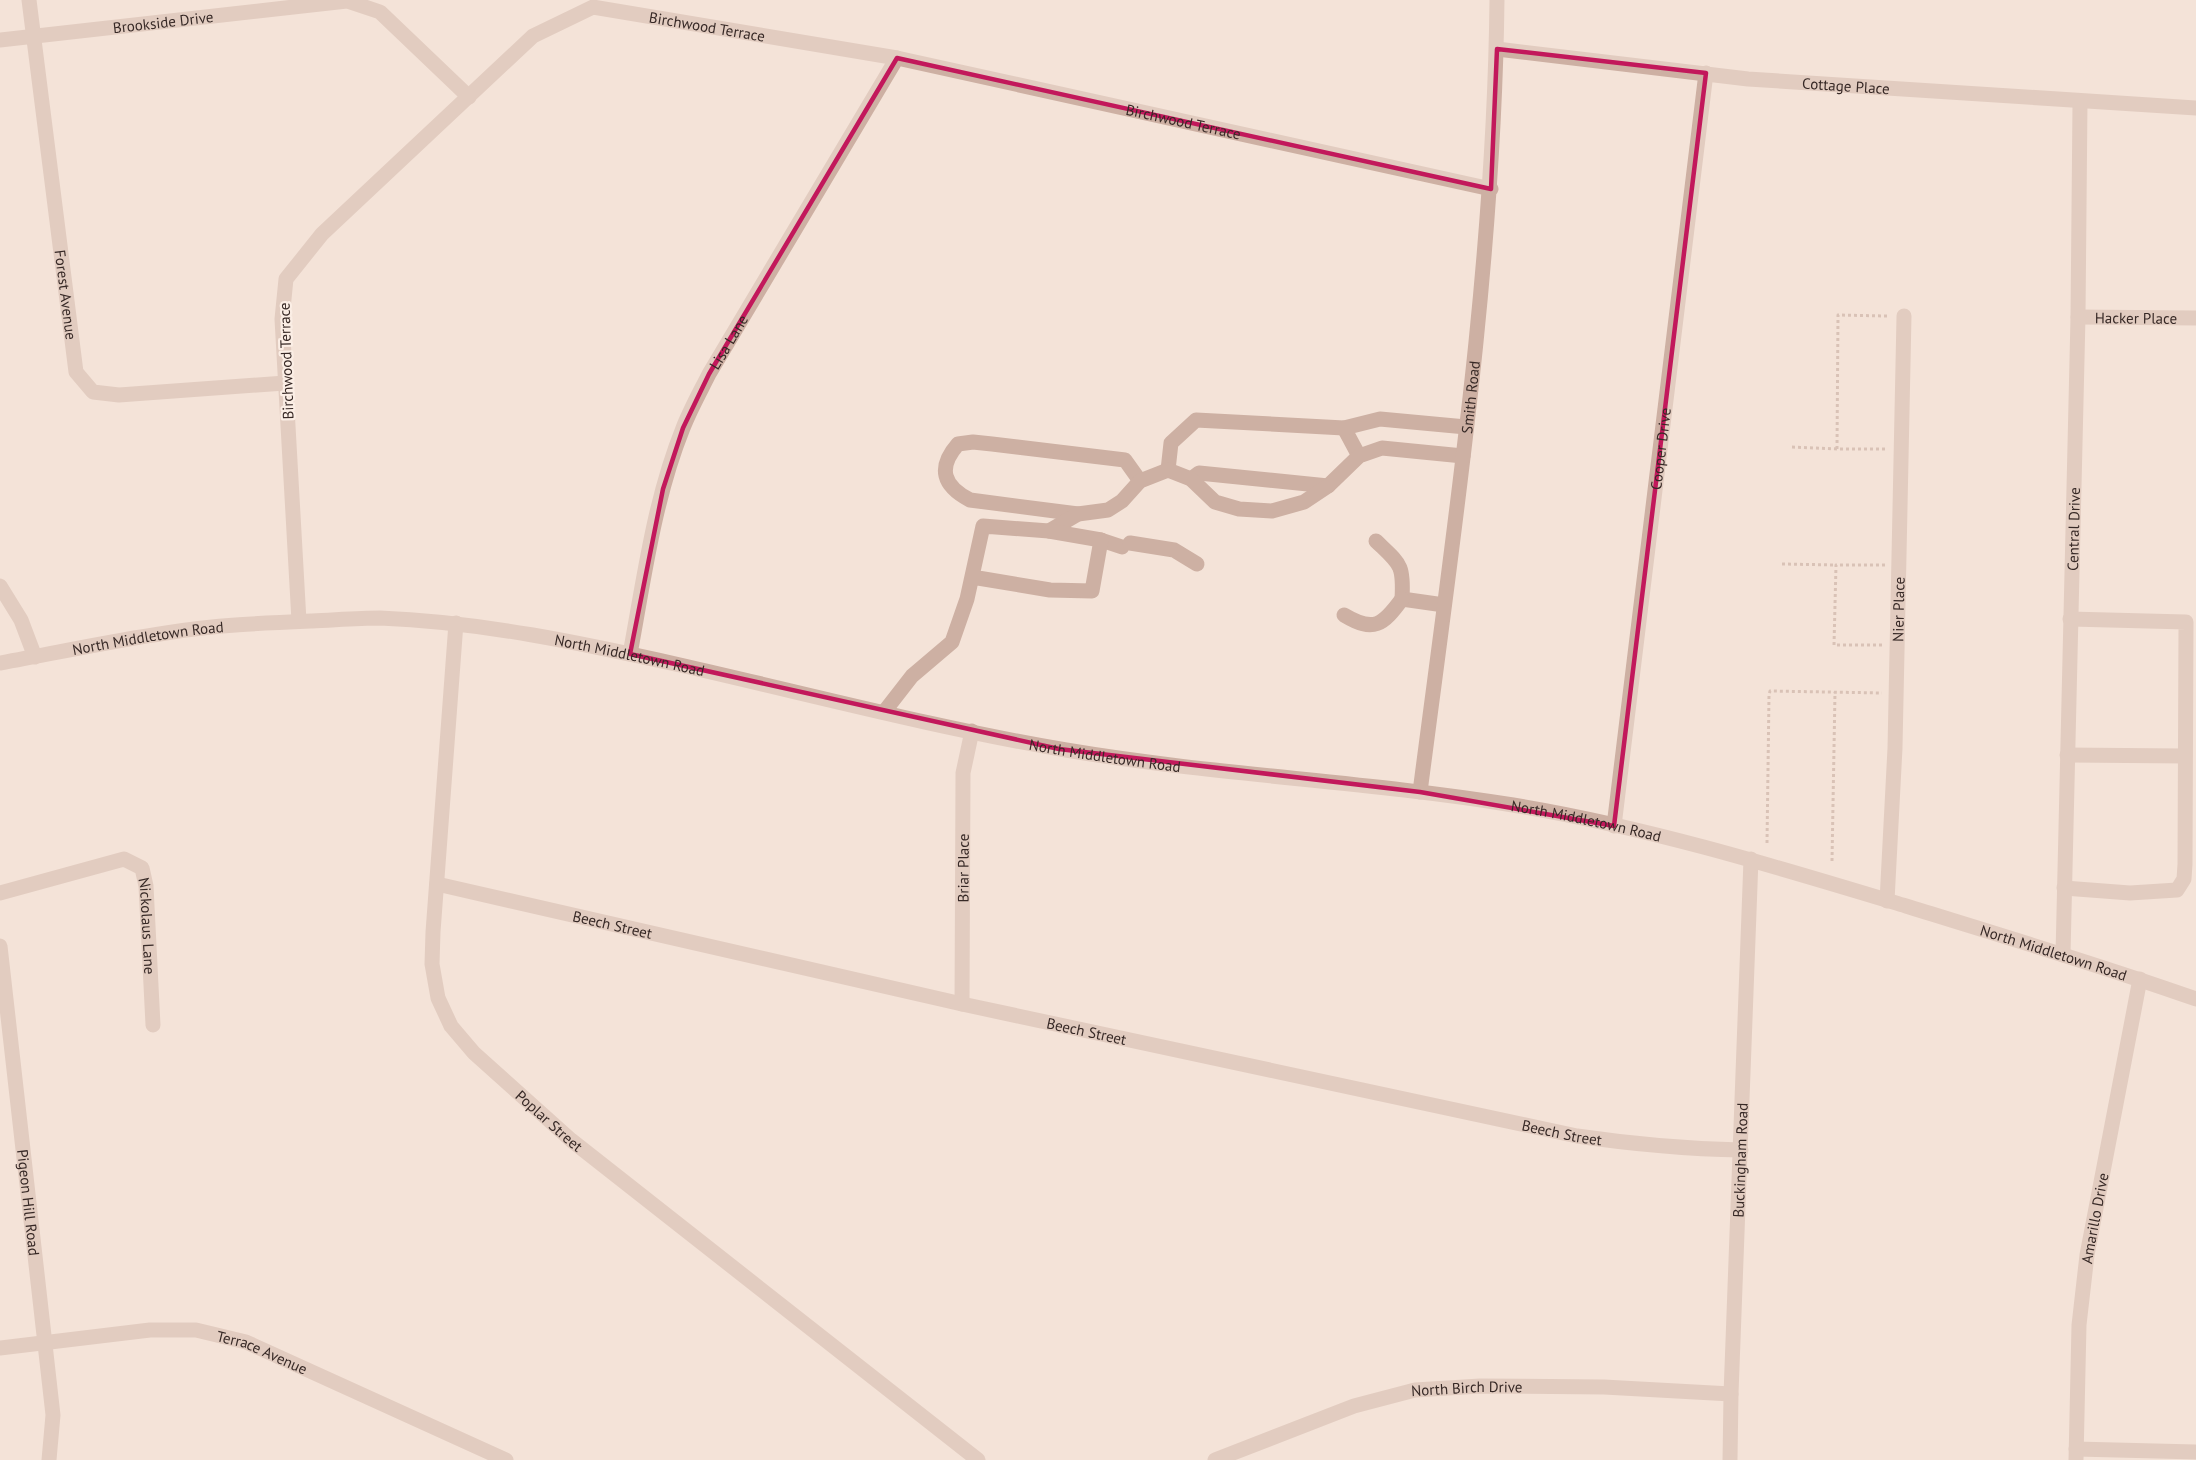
<svg xmlns="http://www.w3.org/2000/svg" width="2196" height="1460" font-family="'PT Sans',sans-serif">
<style>
.lines{fill:none;stroke-linecap:round;stroke-linejoin:round}
.path{stroke:#b99a8d;stroke-width:3;stroke-dasharray:3 3;stroke-linecap:butt}
.minor{stroke:#cdb0a3;stroke-width:15}
.marked{fill:none;stroke:#c2185b;stroke-width:4.5;stroke-linejoin:round}
.labels{text-anchor:middle;dominant-baseline:central;stroke-width:4.5;stroke-linejoin:round;paint-order:stroke}
.street-label{font-size:15px;fill:#372926;stroke:#fbeee5}
</style>
<rect width="100%" height="100%" fill="#f4e3d8"/>
<g class="lines">
<path class="path" d="M 1792,447 L 1837,449
M 1885,449 L 1837,449 L 1838,315 L 1887,316
M 1782,564 L 1836,565
M 1882,645 L 1834,645 L 1836,565 L 1885,565
M 1767,843 L 1769,695 L 1770,691 L 1882,693
M 1832,861 L 1835,692"/>
<g class="minor">
<path id="s1" d="M 29,0 L 76,372 L 93,392 L 119,395 L 285,383"/>
<path id="s2" d="M 0,40 L 347,1 L 380,12 L 469,97"/>
<path id="s3" d="M 1497,49 L 1748,79 L 2196,108"/>
<path id="s4" d="M 2078,317 L 2196,318"/>
<path d="M 1344,428 L 1359,456"/>
<path d="M 1168,470 L 1171,443 L 1196,420 L 1344,428 L 1380,419 L 1466,427"/>
<path d="M 1191,479 L 1199,473 L 1328,486"/>
<path d="M 1078,514 L 970,500 C 943,486 937,468 958,444 L 973,442 L 992,444 L 1125,460 L 1140,481"/>
<path d="M 1049,531 L 1078,514 L 1108,510 L 1122,501 L 1140,481 L 1168,470 L 1191,479 L 1215,502 L 1239,509 L 1272,511 L 1304,502 L 1328,486 L 1359,456 L 1382,448 L 1463,456"/>
<path d="M 1101,540 L 1122,547"/>
<path d="M 1376,541 C 1400,564 1404,564 1402,599 L 1444,605"/>
<path d="M 1130,543 L 1174,550 L 1197,564"/>
<path d="M 0,586 L 21,620 L 35,657"/>
<path d="M 1344,615 C 1374,633 1383,625 1402,599"/>
<path id="s5" d="M 299,621 L 282,319 L 286,279 L 322,234 L 533,36 L 593,7 L 897,58 L 1491,189"/>
<path id="s6" d="M 456,623 L 433,932 L 432,964 L 438,998 L 451,1026 L 474,1053 L 571,1140 L 978,1460"/>
<path id="s7" d="M 630,654 C 644,579 654,500 683,428 C 690,410 700,392 709,374 L 897,58"/>
<path id="s8" d="M 0,663 C 56,653 111,641 166,633 C 215,625 264,623 312,621 C 335,620 358,618 380,618 C 482,622 581,643 680,665 C 808,694 936,728 1066,750 C 1214,775 1365,781 1513,805 C 1647,827 1777,867 1906,906 C 2003,936 2100,965 2196,999"/>
<path d="M 884,712 L 912,676 L 952,642 L 967,599 L 983,526 L 1049,531 L 1101,540 L 1092,591 L 1050,590 L 972,577"/>
<path d="M 2067,755 L 2185,756"/>
<path id="s9" d="M 1420,792 C 1454,529 1494,266 1497,0"/>
<path id="s10" d="M 1614,826 L 1706,73"/>
<path id="s11" d="M 437,884 L 962,1004 L 1577,1136 C 1632,1144 1686,1149 1741,1150"/>
<path d="M 2064,888 L 2130,893 L 2177,890 L 2184,879 L 2185,864 L 2186,622 L 2070,619"/>
<path id="s12" d="M 0,893 L 124,859 L 142,868 L 146,886 L 153,1025"/>
<path id="s13" d="M 1887,901 L 1895,748 L 1904,316"/>
<path id="s14" d="M 0,946 L 53,1415 L 49,1460"/>
<path id="s15" d="M 2063,955 L 2078,317 L 2080,102"/>
<path id="s16" d="M 962,1004 L 963,773 L 972,731"/>
<path id="s17" d="M 0,1348 L 150,1330 L 196,1330 L 246,1342 L 506,1460"/>
<path d="M 2076,1449 L 2196,1452"/>
<path id="s18" d="M 1215,1460 L 1354,1406 L 1415,1390 L 1480,1386 L 1604,1387 L 1731,1394"/>
<path id="s19" d="M 1730,1460 L 1731,1394 L 1751,859"/>
<path id="s20" d="M 2076,1460 L 2079,1325 L 2087,1255 L 2140,979"/>
</g>
</g>
<path d="M0 0H2196V1460H0ZM 1497,49 L 1706,73 L 1614,826 L 1420,792 L 1059,749 L 630,654 L 663,489 L 683,428 L 709,374 L 897,58 L 1491,189 Z" fill="#f4e3d8" fill-opacity=".55" fill-rule="evenodd"/>
<path class="marked" d="M 1497,49 L 1706,73 L 1614,826 L 1420,792 L 1059,749 L 630,654 L 663,489 L 683,428 L 709,374 L 897,58 L 1491,189 Z"/>
<g class="labels">
<g class="street-label">
<text stroke="none"><textPath href="#s2" startOffset="164">Brookside Drive</textPath></text>
<text stroke="none"><textPath href="#s5" startOffset="872">Birchwood Terrace</textPath></text>
<text stroke="none"><textPath href="#s3" startOffset="351">Cottage Place</textPath></text>
<text stroke="none"><textPath href="#s5" startOffset="1358">Birchwood Terrace</textPath></text>
<text stroke="none"><textPath href="#s1" startOffset="297">Forest Avenue</textPath></text>
<text stroke="none"><textPath href="#s4" startOffset="58">Hacker Place</textPath></text>
<text stroke="none"><textPath href="#s7" startOffset="330">Lisa Lane</textPath></text>
<text transform="translate(286 361) rotate(-92)">Birchwood Terrace</text>
<text stroke="none"><textPath href="#s9" startOffset="398">Smith Road</textPath></text>
<text stroke="none"><textPath href="#s10" startOffset="380">Cooper Drive</textPath></text>
<text stroke="none"><textPath href="#s15" startOffset="426">Central Drive</textPath></text>
<text stroke="none"><textPath href="#s13" startOffset="292">Nier Place</textPath></text>
<text stroke="none"><textPath href="#s8" startOffset="150">North Middletown Road</textPath></text>
<text stroke="none"><textPath href="#s8" startOffset="636">North Middletown Road</textPath></text>
<text stroke="none"><textPath href="#s8" startOffset="1122">North Middletown Road</textPath></text>
<text stroke="none"><textPath href="#s8" startOffset="1608">North Middletown Road</textPath></text>
<text stroke="none"><textPath href="#s16" startOffset="136">Briar Place</textPath></text>
<text stroke="none"><textPath href="#s11" startOffset="180">Beech Street</textPath></text>
<text stroke="none"><textPath href="#s12" startOffset="207">Nickolaus Lane</textPath></text>
<text stroke="none"><textPath href="#s8" startOffset="2094">North Middletown Road</textPath></text>
<text stroke="none"><textPath href="#s11" startOffset="666">Beech Street</textPath></text>
<text stroke="none"><textPath href="#s6" startOffset="544">Poplar Street</textPath></text>
<text stroke="none"><textPath href="#s11" startOffset="1152">Beech Street</textPath></text>
<text stroke="none"><textPath href="#s19" startOffset="300">Buckingham Road</textPath></text>
<text stroke="none"><textPath href="#s14" startOffset="258">Pigeon Hill Road</textPath></text>
<text stroke="none"><textPath href="#s20" startOffset="243">Amarillo Drive</textPath></text>
<text stroke="none"><textPath href="#s17" startOffset="267">Terrace Avenue</textPath></text>
<text stroke="none"><textPath href="#s18" startOffset="264">North Birch Drive</textPath></text>
</g>
</g>
</svg>
